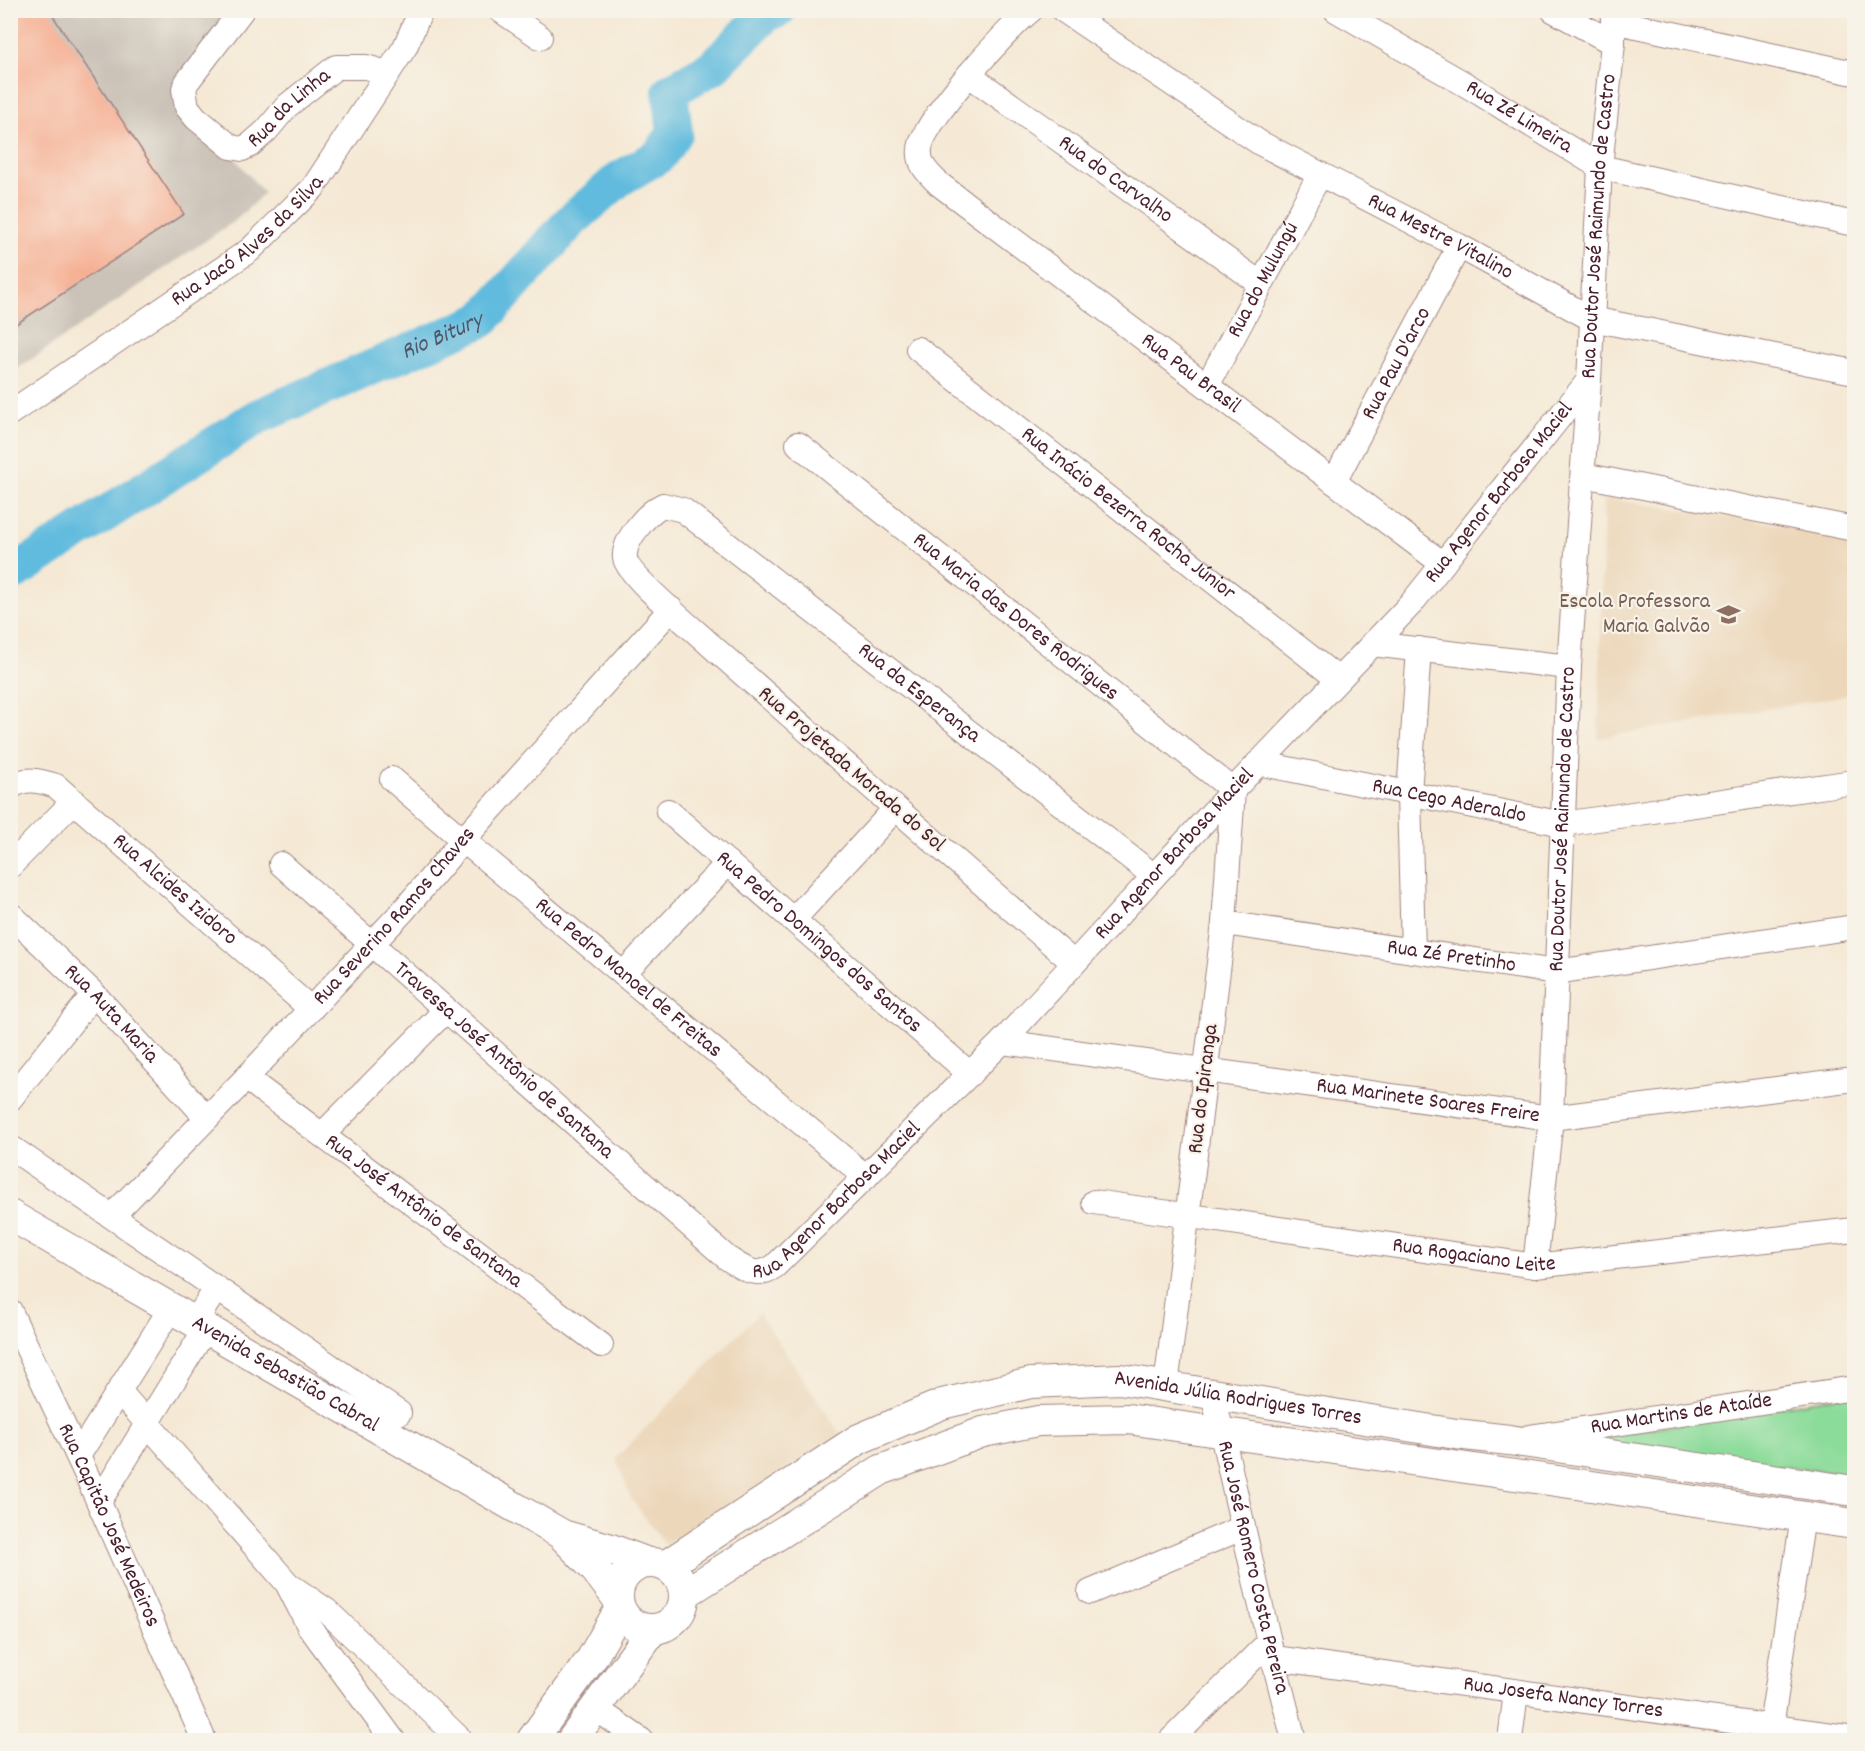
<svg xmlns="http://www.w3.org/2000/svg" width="1865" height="1751" font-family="Dekko,sans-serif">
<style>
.built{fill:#ecd7ba}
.industrial{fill:#cbc2b8}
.green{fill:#8bdb9a;stroke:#6a7d62;stroke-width:1.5}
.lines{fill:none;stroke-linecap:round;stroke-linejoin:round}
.river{stroke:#60bbde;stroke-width:36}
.building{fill:#f6b195}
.minor-casing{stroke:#a08480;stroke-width:26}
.major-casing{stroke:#a08480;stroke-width:32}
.minor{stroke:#fff;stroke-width:24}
.major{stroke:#fff;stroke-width:30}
.labels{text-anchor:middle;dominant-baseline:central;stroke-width:4.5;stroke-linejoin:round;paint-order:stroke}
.street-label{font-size:22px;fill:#4a1f2b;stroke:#f7f3e8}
.education-label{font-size:22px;fill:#785e54;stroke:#f7f3e8;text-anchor:end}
.water-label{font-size:24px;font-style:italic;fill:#52566a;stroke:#f7f3e8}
</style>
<rect width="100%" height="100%" fill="#f7f3e8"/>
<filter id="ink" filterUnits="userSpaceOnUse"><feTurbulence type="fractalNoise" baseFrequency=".0167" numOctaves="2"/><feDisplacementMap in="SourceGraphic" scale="12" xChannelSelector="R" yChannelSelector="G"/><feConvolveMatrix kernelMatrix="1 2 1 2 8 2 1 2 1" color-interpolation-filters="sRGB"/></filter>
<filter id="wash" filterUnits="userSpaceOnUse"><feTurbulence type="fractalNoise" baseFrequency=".008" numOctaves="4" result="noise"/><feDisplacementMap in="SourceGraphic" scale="24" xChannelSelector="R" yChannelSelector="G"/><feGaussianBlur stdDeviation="1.35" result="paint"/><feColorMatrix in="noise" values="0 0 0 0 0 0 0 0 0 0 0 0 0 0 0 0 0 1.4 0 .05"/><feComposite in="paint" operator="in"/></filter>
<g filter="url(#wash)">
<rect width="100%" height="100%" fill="#f5e9d5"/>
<path class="built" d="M 1604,498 L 1854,535 L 1854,694 L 1598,738 Z
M 759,1313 L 841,1435 L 665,1544 L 630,1497 L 616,1458 Z"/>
<path class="industrial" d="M 11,11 L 229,11 L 176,88 L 264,193 L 236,220 L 11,373 Z"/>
<path class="green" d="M 1854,1394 L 1854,1475 L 1569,1442 Z"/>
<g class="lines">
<path class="river" id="s1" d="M 10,575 L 257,417 L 482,320 L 571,221 L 619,179 L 659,156 L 675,133 L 670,91 L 713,67 L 766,14 L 778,10"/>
</g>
<g id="blocks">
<path class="building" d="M 10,10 L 49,10 L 184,214 L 10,328 Z"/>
</g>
</g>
<g filter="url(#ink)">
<use href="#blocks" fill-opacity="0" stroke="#a08480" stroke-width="1.5"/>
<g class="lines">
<defs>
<g id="minor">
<path id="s2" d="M 242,10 L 187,82 L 184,89 L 187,107 L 196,118 L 231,147 L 242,149 L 250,145 L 266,131 L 287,106 L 336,67 L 366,67 L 380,71"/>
<path d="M 500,10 L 540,37"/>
<path id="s3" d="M 1031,10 C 1007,29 922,122 920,149 C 918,165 929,174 939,184 L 1443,564"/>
<path id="s4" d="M 1063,10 L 1260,143 L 1459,246 L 1592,319 L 1854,372"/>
<path id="s5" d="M 1336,10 L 1468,86 L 1600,167 L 1854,224"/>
<path d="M 1553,10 L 1613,43"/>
<path d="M 1613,21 L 1854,73"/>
<path id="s6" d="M 969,75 L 1261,284"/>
<path id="s7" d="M 918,349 L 1338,679"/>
<path id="s8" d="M 1207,386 L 1320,174"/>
<path id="s9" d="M 10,413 L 250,250 L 313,188 L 405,47 L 421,10"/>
<path id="s10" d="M 798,444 L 1233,790 L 1224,923 L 1166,1386"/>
<path d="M 1583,475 L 1854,529"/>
<path id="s11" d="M 1334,482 L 1459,246"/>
<path d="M 1372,644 L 1569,667"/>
<path id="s12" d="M 1258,763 L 1563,824 L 1854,782"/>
<path id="s13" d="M 392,779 L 463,840 L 866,1177"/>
<path id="s14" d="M 10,788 C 24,776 41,781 56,786 L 311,1009"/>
<path id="s15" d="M 668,811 L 970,1074"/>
<path id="s16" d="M 281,864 L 727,1258 C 745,1269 756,1279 775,1266 L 1002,1042 L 1233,790 L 1411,604 L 1589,380"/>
<path d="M 10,866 L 74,801"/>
<path id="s17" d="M 10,914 L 94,994 L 207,1118"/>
<path d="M 793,920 L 895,809"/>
<path id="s18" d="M 1224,923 L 1556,972 L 1854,927"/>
<path d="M 1413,951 L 1409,794 L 1419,649"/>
<path id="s19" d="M 1074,963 C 951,857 829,750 707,642 C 692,628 627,575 625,558 C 623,540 648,512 663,505 L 683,510 L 1154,876"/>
<path d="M 623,974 L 728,863"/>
<path id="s20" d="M 1002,1042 L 1551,1118 L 1854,1079"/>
<path id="s21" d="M 246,1078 L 601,1345"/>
<path d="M 10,1099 L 94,994"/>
<path d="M 322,1135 L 446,1010"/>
<path d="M 10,1147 L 399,1413"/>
<path id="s22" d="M 1094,1202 L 1535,1266 L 1854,1230"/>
<path id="s23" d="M 112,1216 L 246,1078 L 403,911 L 463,840 L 671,609"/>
<path id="s24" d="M 1535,1266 L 1551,1118 L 1569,667 L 1589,380 L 1600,167 L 1613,43 L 1613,10"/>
<path id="s25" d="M 10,1311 L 88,1478 L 204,1740"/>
<path d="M 195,1322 L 216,1289"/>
<path d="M 119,1391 L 287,1583 L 309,1626 L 393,1740"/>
<path id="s26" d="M 1213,1394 L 1269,1642 L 1294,1740"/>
<path id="s27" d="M 1529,1437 L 1854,1388"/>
<path d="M 78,1456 L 171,1308"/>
<path d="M 99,1502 L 206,1328"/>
<path d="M 289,1585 L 327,1611 L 461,1740"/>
<path d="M 1090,1592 L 1242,1528"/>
<path id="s28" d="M 1274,1658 L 1854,1738"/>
<path d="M 595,1708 L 641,1740"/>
<path d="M 1171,1740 L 1269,1642"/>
<path d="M 1510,1740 L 1516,1692"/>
<path d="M 1769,1740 L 1803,1517"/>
</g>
<g id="major">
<path id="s29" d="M 10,1215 L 561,1534 L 595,1569 L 618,1599"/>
<path d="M 562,1535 L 611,1549 L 648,1563"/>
<circle cx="651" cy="1596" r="33"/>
<path id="s30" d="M 665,1566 L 859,1439 L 942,1404 L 1031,1383 L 1120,1379 L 1456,1434 L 1509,1440 L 1854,1491"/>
<path d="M 684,1594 L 881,1470 L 983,1432 L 1038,1421 L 1128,1419 L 1854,1524"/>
<path d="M 532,1740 L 592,1658 L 620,1609"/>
<path d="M 572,1740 L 653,1629"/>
</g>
</defs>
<use href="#minor" class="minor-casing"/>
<use href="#major" class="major-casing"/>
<use href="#minor" class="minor"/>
<use href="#major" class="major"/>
</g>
</g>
<defs>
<symbol id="school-bare" viewBox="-9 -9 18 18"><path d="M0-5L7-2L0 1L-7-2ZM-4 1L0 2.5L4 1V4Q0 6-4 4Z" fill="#8d6e63" stroke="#f7f3e8" stroke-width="2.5" paint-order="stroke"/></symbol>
</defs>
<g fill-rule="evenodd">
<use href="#school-bare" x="1712" y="598" width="33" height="33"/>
</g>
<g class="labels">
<g class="street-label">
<text stroke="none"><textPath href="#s2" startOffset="250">Rua da Linha</textPath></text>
<text stroke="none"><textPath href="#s5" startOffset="212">Rua Zé Limeira</textPath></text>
<text stroke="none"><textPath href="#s6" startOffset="180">Rua do Carvalho</textPath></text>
<text stroke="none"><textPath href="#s24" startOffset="1042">Rua Doutor José Raimundo de Castro</textPath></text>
<text stroke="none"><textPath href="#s4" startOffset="441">Rua Mestre Vitalino</textPath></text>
<text stroke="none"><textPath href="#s9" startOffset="294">Rua Jacó Alves da Silva</textPath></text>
<text stroke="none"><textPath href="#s8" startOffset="120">Rua do Mulungú</textPath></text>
<text stroke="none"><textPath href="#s11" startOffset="134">Rua Pau D'arco</textPath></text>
<text stroke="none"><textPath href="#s3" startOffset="536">Rua Pau Brasil</textPath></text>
<text stroke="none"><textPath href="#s16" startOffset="1708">Rua Agenor Barbosa Maciel</textPath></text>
<text stroke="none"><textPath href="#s7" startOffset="267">Rua Inácio Bezerra Rocha Júnior</textPath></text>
<text stroke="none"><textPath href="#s10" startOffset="278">Rua Maria das Dores Rodrigues</textPath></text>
<text stroke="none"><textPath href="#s19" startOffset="993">Rua da Esperança</textPath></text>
<text transform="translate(851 770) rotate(41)">Rua Projetada Morada do Sol</text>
<text stroke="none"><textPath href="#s12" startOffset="195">Rua Cego Aderaldo</textPath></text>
<text stroke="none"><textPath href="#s24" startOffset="448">Rua Doutor José Raimundo de Castro</textPath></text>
<text stroke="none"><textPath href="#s16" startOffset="1222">Rua Agenor Barbosa Maciel</textPath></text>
<text stroke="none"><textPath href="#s14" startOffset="206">Rua Alcides Izidoro</textPath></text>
<text stroke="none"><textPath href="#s23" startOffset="412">Rua Severino Ramos Chaves</textPath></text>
<text stroke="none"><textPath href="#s15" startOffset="200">Rua Pedro Domingos dos Santos</textPath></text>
<text stroke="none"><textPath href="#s18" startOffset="230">Rua Zé Pretinho</textPath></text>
<text stroke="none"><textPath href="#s13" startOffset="309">Rua Pedro Manoel de Freitas</textPath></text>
<text stroke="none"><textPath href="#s17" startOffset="142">Rua Auta Maria</textPath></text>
<text stroke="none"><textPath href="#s16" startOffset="297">Travessa José Antônio de Santana</textPath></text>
<text transform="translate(1204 1089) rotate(-83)">Rua do Ipiranga</text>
<text stroke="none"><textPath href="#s20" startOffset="430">Rua Marinete Soares Freire</textPath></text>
<text stroke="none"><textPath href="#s16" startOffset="736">Rua Agenor Barbosa Maciel</textPath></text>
<text stroke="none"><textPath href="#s21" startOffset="222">Rua José Antônio de Santana</textPath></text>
<text stroke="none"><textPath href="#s22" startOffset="384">Rua Rogaciano Leite</textPath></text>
<text stroke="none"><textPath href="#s29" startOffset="318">Avenida Sebastião Cabral</textPath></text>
<text stroke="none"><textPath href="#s30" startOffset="622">Avenida Júlia Rodrigues Torres</textPath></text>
<text stroke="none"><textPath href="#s27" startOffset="154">Rua Martins de Ataíde</textPath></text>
<text stroke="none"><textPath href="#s25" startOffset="236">Rua Capitão José Medeiros</textPath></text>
<text stroke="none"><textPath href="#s26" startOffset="178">Rua José Romero Costa Pereira</textPath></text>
<text stroke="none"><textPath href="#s28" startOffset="292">Rua Josefa Nancy Torres</textPath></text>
</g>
<g class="education-label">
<text x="1710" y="602">Escola Professora<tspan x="1710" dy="25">Maria Galvão</tspan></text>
</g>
<g class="water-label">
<text stroke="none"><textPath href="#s1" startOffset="495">Rio Bitury</textPath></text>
</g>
</g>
<rect width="1865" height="1751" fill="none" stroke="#f7f3e8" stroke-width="36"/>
</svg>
